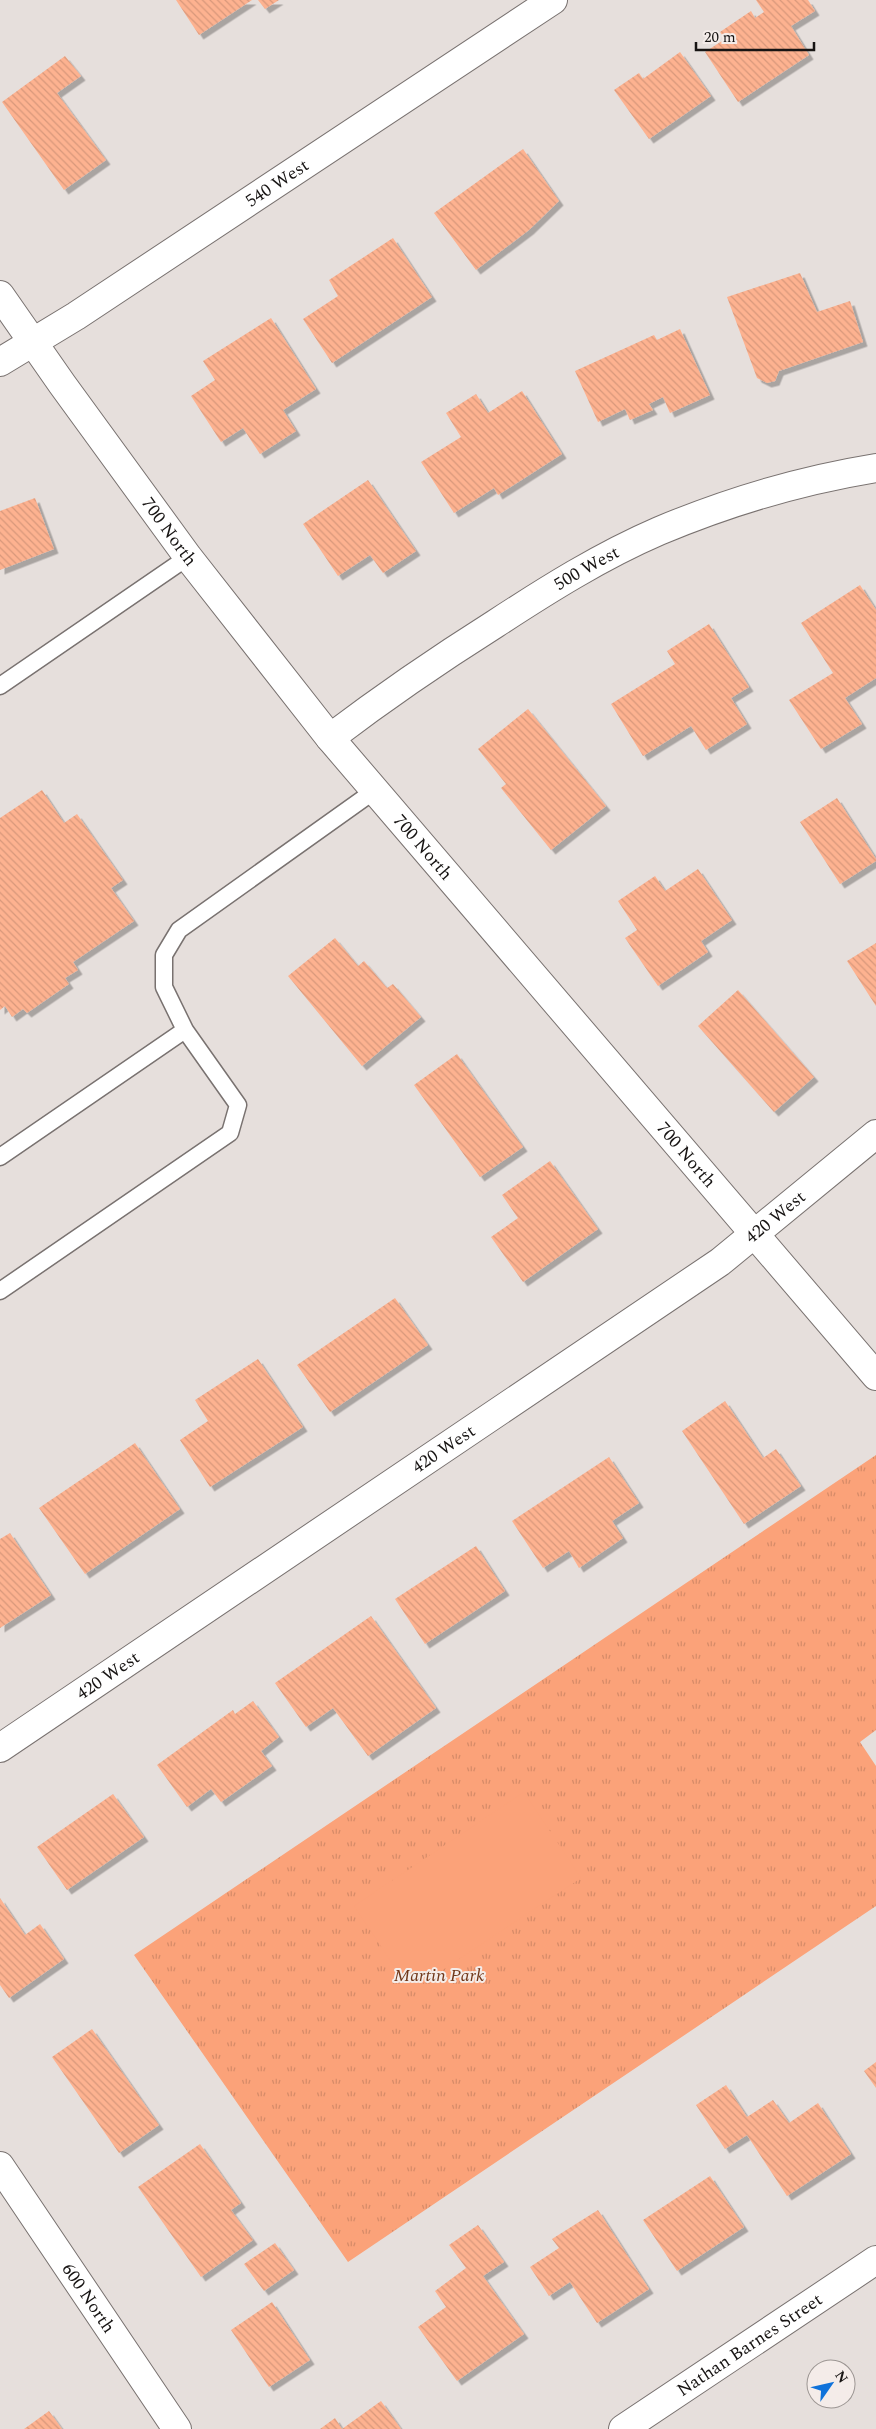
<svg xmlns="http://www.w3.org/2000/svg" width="876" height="2429" font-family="Spectral,serif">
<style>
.grass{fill:url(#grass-tufts)}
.garden{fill:#fba279}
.building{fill:url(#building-back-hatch);filter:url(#shadow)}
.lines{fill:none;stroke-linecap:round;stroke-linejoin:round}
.service-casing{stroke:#797270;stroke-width:19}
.minor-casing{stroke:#797270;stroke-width:30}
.tertiary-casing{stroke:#797270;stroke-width:30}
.service{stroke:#fff;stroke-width:16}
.minor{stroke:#fff;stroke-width:28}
.tertiary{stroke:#fff;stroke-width:28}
.labels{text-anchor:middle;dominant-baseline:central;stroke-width:4;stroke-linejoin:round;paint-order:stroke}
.street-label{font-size:18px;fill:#171413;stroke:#f4ece9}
.park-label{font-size:18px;font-style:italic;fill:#713719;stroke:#f4ece9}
</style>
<defs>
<pattern id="grass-tufts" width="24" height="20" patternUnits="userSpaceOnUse" patternTransform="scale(1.25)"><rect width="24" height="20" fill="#fba279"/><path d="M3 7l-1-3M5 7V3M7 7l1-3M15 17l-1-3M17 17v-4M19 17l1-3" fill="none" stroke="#d68b68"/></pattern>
<pattern id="building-back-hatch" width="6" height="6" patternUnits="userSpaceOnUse" patternTransform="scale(1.25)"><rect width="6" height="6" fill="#fdb290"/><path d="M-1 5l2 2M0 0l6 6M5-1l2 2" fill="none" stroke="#d8987b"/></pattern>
<filter id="shadow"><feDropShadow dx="4.5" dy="4.5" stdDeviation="0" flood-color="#0004"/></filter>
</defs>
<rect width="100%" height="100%" fill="#e6dfdc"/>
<path class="grass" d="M 876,1455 L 876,1730 L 860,1742 L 876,1766 L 876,1906 L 348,2262 L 134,1955 Z"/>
<path class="garden" d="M 524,1792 L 581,1878 L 411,1991 L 354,1906 Z"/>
<path class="building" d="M 176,0 L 252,0 L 199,35 Z
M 258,0 L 279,0 L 265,9 Z
M 756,0 L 808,0 L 815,11 L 791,26 L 809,55 L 738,102 L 705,52 L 725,39 L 720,32 L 751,11 L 755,18 L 764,12 Z
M 680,52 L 711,96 L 649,139 L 614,90 L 639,73 L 643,79 Z
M 65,56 L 81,76 L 57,93 L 106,160 L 64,190 L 2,102 Z
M 523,149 L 559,201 L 529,230 L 476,270 L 434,213 Z
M 393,238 L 432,297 L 332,363 L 303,319 L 338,296 L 329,280 Z
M 800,273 L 817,312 L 850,301 L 863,342 L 779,371 L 775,381 L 767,383 L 757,378 L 727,297 Z
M 271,318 L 316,389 L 283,410 L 296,431 L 260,454 L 243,428 L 221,442 L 191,396 L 215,380 L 203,361 Z
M 680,329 L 710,395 L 670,413 L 663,397 L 649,404 L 653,410 L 630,420 L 625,409 L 598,422 L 575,371 L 654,335 L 657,340 Z
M 522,391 L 562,454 L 498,495 L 494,488 L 454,513 L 421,462 L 461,437 L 446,413 L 476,394 L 488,413 Z
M 368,480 L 416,551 L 383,573 L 370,555 L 338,576 L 303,524 Z
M 35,498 L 54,549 L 0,570 L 0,511 Z
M 860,585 L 876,610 L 876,678 L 845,698 L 862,724 L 821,749 L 789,700 L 833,673 L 801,623 Z
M 709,624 L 749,687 L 731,698 L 747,724 L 706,750 L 691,726 L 643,756 L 611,704 L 675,664 L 667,651 Z
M 528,709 L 606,806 L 551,850 L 501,788 L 506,784 L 478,749 Z
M 42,790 L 64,823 L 77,814 L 123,880 L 111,888 L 134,921 L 73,962 L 78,970 L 65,978 L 69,984 L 27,1013 L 23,1009 L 12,1017 L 5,1006 L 0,1010 L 0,818 Z
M 837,798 L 876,859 L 876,861 L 840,884 L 800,822 Z
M 698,869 L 732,920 L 701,941 L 708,952 L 658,986 L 625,938 L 637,930 L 618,901 L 655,876 L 665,891 Z
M 335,938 L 358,966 L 364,961 L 387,988 L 393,984 L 421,1017 L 362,1066 L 288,976 Z
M 876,943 L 876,1006 L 847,961 Z
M 738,990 L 814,1077 L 774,1112 L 698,1026 Z
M 457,1054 L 523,1147 L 480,1177 L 414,1085 Z
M 550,1161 L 598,1229 L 523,1282 L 491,1237 L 518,1218 L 502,1195 Z
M 395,1298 L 428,1345 L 330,1412 L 297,1365 Z
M 258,1359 L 303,1427 L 210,1487 L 180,1440 L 208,1421 L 195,1400 Z
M 725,1401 L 763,1458 L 776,1449 L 801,1486 L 744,1524 L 682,1431 Z
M 135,1443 L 180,1509 L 85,1574 L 39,1508 Z
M 609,1457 L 639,1503 L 612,1521 L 623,1538 L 579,1568 L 569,1551 L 543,1568 L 512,1521 Z
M 10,1533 L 51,1595 L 0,1628 L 0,1539 Z
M 476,1546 L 505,1591 L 425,1644 L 395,1599 Z
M 371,1616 L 436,1708 L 368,1756 L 333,1708 L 306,1727 L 275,1683 Z
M 253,1701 L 279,1737 L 261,1751 L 272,1766 L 221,1802 L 211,1789 L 187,1807 L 157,1765 L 233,1710 L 235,1714 Z
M 113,1794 L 144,1837 L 67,1890 L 37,1847 Z
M 0,1898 L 25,1935 L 40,1924 L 64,1959 L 9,1998 L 0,1985 Z
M 92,2029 L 159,2125 L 119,2153 L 52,2057 Z
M 876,2062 L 876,2088 L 864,2071 Z
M 726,2085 L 747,2117 L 773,2100 L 789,2123 L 818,2103 L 851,2154 L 787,2196 L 747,2135 L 725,2149 L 696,2105 Z
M 200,2144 L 241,2203 L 231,2210 L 253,2240 L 201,2277 L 138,2187 Z
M 710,2176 L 744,2227 L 677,2271 L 643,2220 Z
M 598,2210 L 649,2289 L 597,2323 L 570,2282 L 549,2296 L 530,2267 L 559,2248 L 552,2239 Z
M 478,2225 L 504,2262 L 483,2276 L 524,2334 L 457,2381 L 418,2327 L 446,2307 L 435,2291 L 466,2268 L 449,2245 Z
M 275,2243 L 294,2270 L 264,2291 L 244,2264 Z
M 272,2302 L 310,2360 L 269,2387 L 231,2330 Z
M 381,2401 L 401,2429 L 320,2429 L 335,2418 L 342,2429 Z
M 49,2411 L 62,2429 L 24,2429 Z"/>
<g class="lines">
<defs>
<path id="service" d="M 0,686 L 188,557
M 0,1157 L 185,1030 L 164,987 L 164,955 L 179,930 L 374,791
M 0,1291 L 230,1133 L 238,1105 L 185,1030"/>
<g id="minor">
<path id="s1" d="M 0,362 L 76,316 L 553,0"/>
<path id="s2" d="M 330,738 C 384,697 438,660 495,624 C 547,590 601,556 659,531 C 728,502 802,480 876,468"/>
<path id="s3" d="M 0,1748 L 720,1262 L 876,1134"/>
<path id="s4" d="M 0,2166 L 177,2429"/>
<path id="s5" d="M 623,2429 L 876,2260"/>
</g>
<g id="tertiary">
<path id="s6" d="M 0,295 L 62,384 L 188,557 L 330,738 L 876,1376"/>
</g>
</defs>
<use href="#service" class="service-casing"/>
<use href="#minor" class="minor-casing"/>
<use href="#tertiary" class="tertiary-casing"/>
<use href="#service" class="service"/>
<use href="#minor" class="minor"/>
<use href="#tertiary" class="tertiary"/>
</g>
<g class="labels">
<g class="street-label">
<text stroke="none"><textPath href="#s1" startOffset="330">540 West</textPath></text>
<text stroke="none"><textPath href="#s6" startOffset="291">700 North</textPath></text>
<text stroke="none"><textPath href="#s2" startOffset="308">500 West</textPath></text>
<text stroke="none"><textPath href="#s6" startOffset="696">700 North</textPath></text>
<text stroke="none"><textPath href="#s6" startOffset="1101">700 North</textPath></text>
<text stroke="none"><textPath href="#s3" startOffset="940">420 West</textPath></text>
<text stroke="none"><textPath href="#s3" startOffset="535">420 West</textPath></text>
<text stroke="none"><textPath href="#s3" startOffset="130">420 West</textPath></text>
<text stroke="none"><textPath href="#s4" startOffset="159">600 North</textPath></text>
<text stroke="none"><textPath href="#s5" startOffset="152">Nathan Barnes Street</textPath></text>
</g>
<g class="park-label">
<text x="439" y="1975">Martin Park</text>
</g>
</g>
<g transform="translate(831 2384) rotate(56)"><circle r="24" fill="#f4ece9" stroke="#9c9693"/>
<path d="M0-4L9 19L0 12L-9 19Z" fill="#0f72da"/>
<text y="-8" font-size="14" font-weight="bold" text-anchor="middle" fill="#171413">N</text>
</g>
<path d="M696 42v8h118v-8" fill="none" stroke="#171413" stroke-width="2.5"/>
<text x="704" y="42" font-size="15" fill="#171413" stroke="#f4ece9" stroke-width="4" paint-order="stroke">20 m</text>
</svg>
